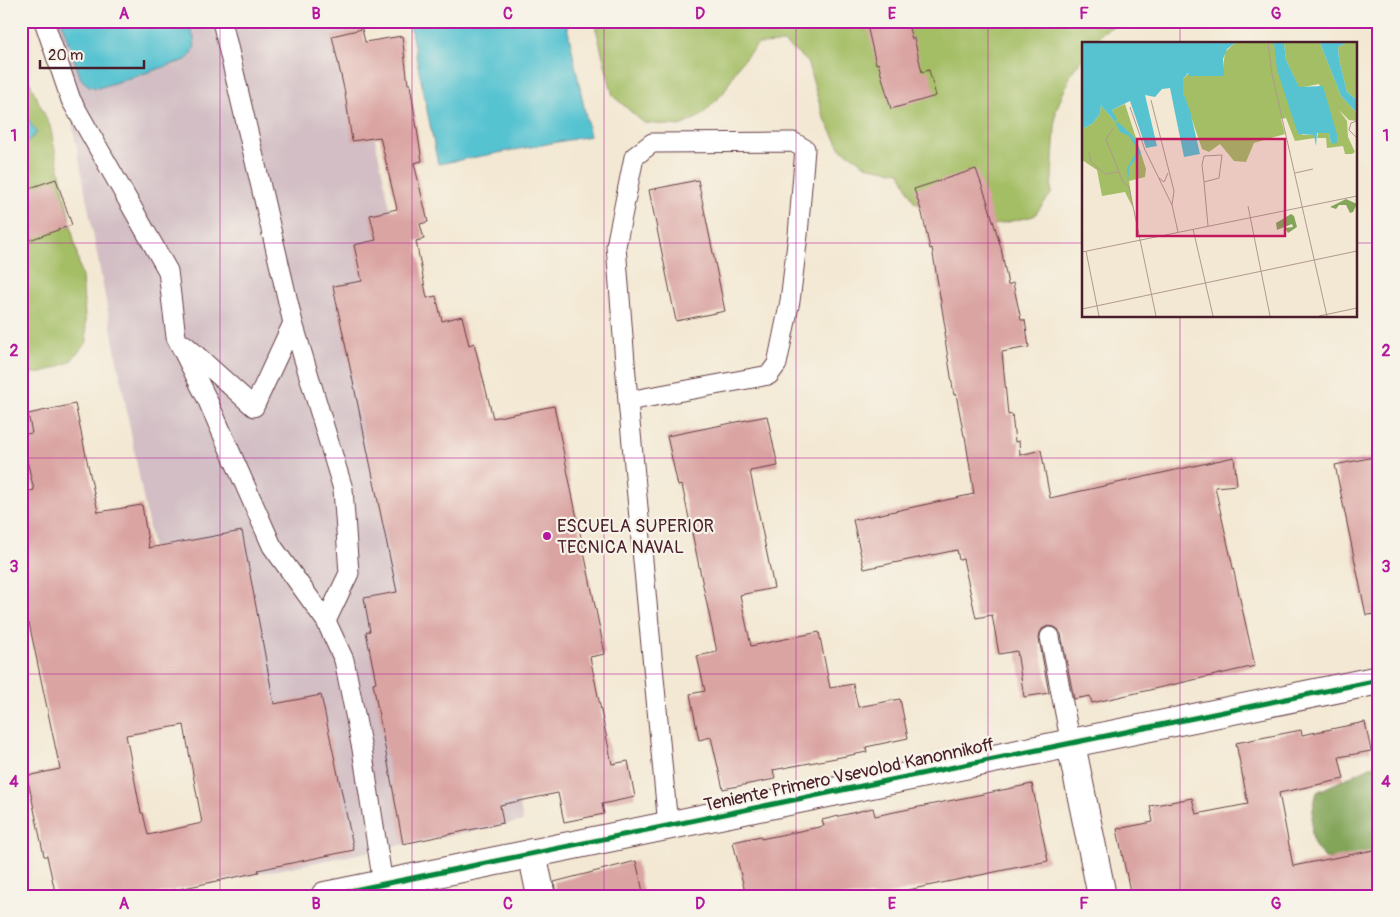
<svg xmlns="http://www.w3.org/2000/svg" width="1400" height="917" font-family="Pangolin,sans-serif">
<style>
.industrial{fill:#d2bec4}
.green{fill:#a4be65;stroke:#776e48}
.forest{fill:#83a55a;stroke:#666242}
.water{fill:#57c3d1;stroke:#50717e}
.building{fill:#daa4a3;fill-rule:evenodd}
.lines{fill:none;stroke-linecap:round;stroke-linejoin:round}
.lane-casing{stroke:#633d44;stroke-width:21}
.street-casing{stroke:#633d44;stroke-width:30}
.lane{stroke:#fff;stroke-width:19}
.street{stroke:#fff;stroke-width:28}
.cycleway-casing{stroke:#f7f3e8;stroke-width:8}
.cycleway{stroke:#00873e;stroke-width:5}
.grid{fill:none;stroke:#b5179e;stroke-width:1;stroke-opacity:0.55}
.poi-dot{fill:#b5179e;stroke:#f7f3e8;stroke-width:2}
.labels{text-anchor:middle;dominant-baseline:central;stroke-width:4.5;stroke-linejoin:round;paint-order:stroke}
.poi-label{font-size:18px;fill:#4a1f2b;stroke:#f7f3e8;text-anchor:start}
.street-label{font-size:18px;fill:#4a1f2b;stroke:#f7f3e8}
.inset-road{fill:none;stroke:#af9890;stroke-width:1}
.view{fill:#c2185b;fill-opacity:0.15;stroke:#c2185b;stroke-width:2.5}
.inset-edge{fill:none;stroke:#4a1f2b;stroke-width:2.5}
.neatline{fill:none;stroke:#b5179e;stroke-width:2}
.grid-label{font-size:16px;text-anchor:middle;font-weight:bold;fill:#b5179e}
</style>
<rect width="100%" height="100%" fill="#f7f3e8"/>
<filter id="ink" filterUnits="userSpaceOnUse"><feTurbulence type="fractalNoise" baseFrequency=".02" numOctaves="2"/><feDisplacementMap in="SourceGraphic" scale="10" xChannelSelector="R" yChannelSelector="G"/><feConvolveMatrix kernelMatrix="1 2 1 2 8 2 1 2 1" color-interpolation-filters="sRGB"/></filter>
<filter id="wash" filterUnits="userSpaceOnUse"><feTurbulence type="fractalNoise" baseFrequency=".0096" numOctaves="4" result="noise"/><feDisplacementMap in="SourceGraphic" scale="20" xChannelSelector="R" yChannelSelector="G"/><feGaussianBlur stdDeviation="1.12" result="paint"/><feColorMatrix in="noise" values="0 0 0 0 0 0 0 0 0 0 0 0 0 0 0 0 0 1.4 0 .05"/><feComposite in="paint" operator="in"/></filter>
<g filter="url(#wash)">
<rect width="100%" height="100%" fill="#f3e8d3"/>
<path class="industrial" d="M 46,21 L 349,21 L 387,194 L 523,821 L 216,882 L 68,101 Z"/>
<path class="green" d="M 594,21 L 1122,21 L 1103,32 L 1093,44 L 1084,44 L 1084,56 L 1072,72 L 1056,110 L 1051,194 L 1034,216 L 981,228 L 944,219 L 914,202 L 900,172 L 869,167 L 841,149 L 823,116 L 807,61 L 784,43 L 758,44 L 739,65 L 724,92 L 701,116 L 680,126 L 644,123 L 613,96 Z
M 21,64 L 50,126 L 82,278 L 87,342 L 70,362 L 42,373 L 21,373 L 21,144 L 28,141 L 25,114 L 21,107 Z"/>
<path class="forest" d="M 1379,763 L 1379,855 L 1368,860 L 1325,858 C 1323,855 1319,852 1317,849 C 1307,835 1313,807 1317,792 Z"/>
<path class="water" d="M 61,21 L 188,21 C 193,37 201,47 186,60 L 98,88 L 89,86 L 81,79 Z
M 409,21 L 566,21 L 590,136 L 438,164 Z
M 21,107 L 37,133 L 28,141 L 21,144 Z"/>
<g id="blocks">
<path class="building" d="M 866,21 L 907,21 L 912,39 L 914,38 L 922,72 L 929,70 L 936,96 L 891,109 L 878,63 L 876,64 Z
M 362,29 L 365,42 L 402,36 L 408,84 L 410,84 L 422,161 L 414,163 L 428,222 L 420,224 L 424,239 L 416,241 L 427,298 L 436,296 L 442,321 L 462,316 L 469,345 L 474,343 L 493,418 L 554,406 L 605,654 L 590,657 L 612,764 L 628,761 L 635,797 L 602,804 L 604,814 L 564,822 L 558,793 L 500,805 L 503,823 L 403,844 L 373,683 L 376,682 L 366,632 L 370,631 L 364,598 L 397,592 L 333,286 L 362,281 L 354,245 L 376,240 L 370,215 L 397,209 L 380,137 L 352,141 L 345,93 L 332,36 Z
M 976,169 L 987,200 L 1001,248 L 1008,285 L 1013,283 L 1021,320 L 1025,320 L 1029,347 L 1002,352 L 1008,415 L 1012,414 L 1015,442 L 1019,441 L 1020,455 L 1041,450 L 1050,498 L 1234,457 L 1237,485 L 1215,487 L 1255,666 L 1092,703 L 1090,696 L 1074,699 L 1061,634 L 1058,629 L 1054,627 L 1048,626 L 1042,629 L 1040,633 L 1039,639 L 1049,693 L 1024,697 L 1017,651 L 999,654 L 992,615 L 976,618 L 963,559 L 959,560 L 957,550 L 864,569 L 853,520 L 974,494 L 965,436 L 964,436 L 956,394 L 954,395 L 944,333 L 946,333 L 932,248 L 930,249 L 922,213 L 914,189 Z
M 56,179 L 72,225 L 21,243 L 21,191 Z
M 698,180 L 725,311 L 676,321 L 649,190 Z
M 75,404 L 98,512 L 142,505 L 149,548 L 242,531 L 274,704 L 321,695 L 354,850 L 258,870 L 259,872 L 147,896 L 56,896 L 47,856 L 44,856 L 27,776 L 60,769 L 29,623 L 21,624 L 21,493 L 34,490 L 21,435 L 32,433 L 28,414 ZM 184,725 L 202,823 L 148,835 L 143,813 L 141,813 L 126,735 Z
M 767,416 L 778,466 L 750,471 L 774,588 L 740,595 L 751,646 L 819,632 L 830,688 L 853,684 L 858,707 L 900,699 L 908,738 L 866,747 L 867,752 L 773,770 L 775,779 L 723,789 L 711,737 L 699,740 L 690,694 L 705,691 L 697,656 L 717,652 L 682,485 L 678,486 L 667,436 Z
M 1379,456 L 1379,614 L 1366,615 L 1335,465 Z
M 1365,722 L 1371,751 L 1339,757 L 1344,779 L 1279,793 L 1293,866 L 1379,849 L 1379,896 L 1131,896 L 1117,829 L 1153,822 L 1150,806 L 1192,798 L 1196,814 L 1248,804 L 1236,743 L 1301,730 L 1302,735 Z
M 1032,784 L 1048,861 L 879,896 L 746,896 L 733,842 L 761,836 L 761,839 L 824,826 L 822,820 L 873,808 L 875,816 Z
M 636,861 L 644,896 L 556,896 L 554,882 Z"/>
</g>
</g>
<g filter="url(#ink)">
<use href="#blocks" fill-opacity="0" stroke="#633d44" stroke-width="1"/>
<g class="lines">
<defs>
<path id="lane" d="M 44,21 L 71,100 L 168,271 L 176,337 L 207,399 L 272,546 L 326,621
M 222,21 L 293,323 L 343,489 L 349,573 L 326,621 L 344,660 L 362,749 L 383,884
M 185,345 L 254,407 L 293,323
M 628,401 L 769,375 L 777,364 L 790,301 L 798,235 L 805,149 L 793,142 L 652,143 L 634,157 L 616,246 L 628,401 L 668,826
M 1050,637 L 1071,744"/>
<path id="street" d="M 1071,744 L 1102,896
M 532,853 L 541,896
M 325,896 L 1379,680"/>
</defs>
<use href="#lane" class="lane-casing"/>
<use href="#street" class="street-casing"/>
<use href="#lane" class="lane"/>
<use href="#street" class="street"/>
<defs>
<path id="cycleway" d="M 325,896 L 1379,680"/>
</defs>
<use href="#cycleway" class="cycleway-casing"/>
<use href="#cycleway" class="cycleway"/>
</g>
</g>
<path class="grid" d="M 220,21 L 220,896M 412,21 L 412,896M 604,21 L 604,896M 796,21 L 796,896M 988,21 L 988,896M 1180,21 L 1180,44M 21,243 L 1084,243M 1356,243 L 1379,243M 1180,316 L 1180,896M 21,458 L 1379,458M 21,674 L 1379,674"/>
<circle class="poi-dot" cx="547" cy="536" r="5"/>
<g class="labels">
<g class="poi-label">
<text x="557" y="526">ESCUELA SUPERIOR<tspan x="557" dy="21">TECNICA NAVAL</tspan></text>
</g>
<g class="street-label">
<text transform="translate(849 775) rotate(-12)">Teniente Primero Vsevolod Kanonnikoff</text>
</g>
</g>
<g transform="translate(1082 42)">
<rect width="275" height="275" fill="#f3e8d3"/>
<path d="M 153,1 L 192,1 L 220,93 L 232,93 L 233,96 L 213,99 L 204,76 L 199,77 L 203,92 L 172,101 L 164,120 L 152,119 L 138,102 L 127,110 L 120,107 L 101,51 L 101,37 L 107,31 L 107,34 L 140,34 L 143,10 ZM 202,1 L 238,1 L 259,54 L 275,71 L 275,79 L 267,78 L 257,68 L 265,79 L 266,95 L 273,110 L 270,112 L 263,112 L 261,104 L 245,106 L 244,96 L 235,96 L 236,91 L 247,91 L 249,101 L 256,97 L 237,42 L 217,46 L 204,18 ZM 264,1 L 275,1 L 275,58 L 265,50 L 257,17 L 256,5 ZM 43,62 L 64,127 L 63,135 L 47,139 L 51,166 L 43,150 L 20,154 L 15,128 L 0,118 L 0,87 L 10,82 L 18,72 L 19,63 L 33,80 L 30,68 Z" fill="#a4be65"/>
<path d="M 264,157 L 275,162 L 271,170 L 268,171 L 264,163 L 257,163 L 254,167 L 248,165 ZM 209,172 L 212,174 L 215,185 L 206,191 L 203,186 L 211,185 L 210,182 L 195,188 L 194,181 Z" fill="#83a55a"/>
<path d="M 0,1 L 153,1 L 145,7 L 141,17 L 142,34 L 107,34 L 106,31 L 101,37 L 101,50 L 108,69 L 118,112 L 102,115 L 88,46 L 80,47 L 73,55 L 63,53 L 75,104 L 64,106 L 48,59 L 30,68 L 35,78 L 33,80 L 19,63 L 18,72 L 10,82 L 0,87 ZM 192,1 L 202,1 L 204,18 L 217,45 L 241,44 L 256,96 L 254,102 L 249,101 L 247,91 L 235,91 L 234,104 L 232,93 L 216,92 L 195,28 ZM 238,1 L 264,1 L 256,5 L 257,17 L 265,50 L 275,58 L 275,71 L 259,54 ZM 36,80 L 52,95 L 59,111 L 48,124 L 46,139 L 45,126 L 56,108 L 47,94 L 38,90 L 34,82 Z" fill="#57c3d1"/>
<path class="inset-road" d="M 186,1 L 190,32 L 245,274M 69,58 L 92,149 L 90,163 L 96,190M 48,65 L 63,108 L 90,163M 275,79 L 269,81 L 267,88 L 275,96M 31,86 L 24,97 L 41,140 L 47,145 L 74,274M 7,110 L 9,120 L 23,132 L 37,130M 213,131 L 231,127M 76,135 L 82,140 L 86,131M 122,140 L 137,136 L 140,113 L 122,114 L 120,123 L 122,140 L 126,184M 166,164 L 188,274M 111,187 L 131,274M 4,209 L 17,274M 0,210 L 275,154M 0,267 L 275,209M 237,274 L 275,266"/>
<path class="view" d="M 55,97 L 203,97 L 203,194 L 55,194 Z"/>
<rect width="275" height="275" class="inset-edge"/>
</g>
<rect width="1400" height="917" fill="none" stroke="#f7f3e8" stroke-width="55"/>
<path d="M40 60v8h104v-8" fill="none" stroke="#4a1f2b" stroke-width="2.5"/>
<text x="48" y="60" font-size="15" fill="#4a1f2b" stroke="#f7f3e8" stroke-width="4" paint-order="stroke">20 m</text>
<rect x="28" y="28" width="1344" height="862" class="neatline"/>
<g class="grid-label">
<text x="124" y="19">A</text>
<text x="316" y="19">B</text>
<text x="508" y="19">C</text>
<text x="700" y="19">D</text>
<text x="892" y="19">E</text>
<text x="1084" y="19">F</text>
<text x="1276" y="19">G</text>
<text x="14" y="141">1</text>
<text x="1386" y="141">1</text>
<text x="14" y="356">2</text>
<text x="1386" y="356">2</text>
<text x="14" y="572">3</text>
<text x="1386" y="572">3</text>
<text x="14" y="787">4</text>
<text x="1386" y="787">4</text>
<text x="124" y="909">A</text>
<text x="316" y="909">B</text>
<text x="508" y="909">C</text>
<text x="700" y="909">D</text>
<text x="892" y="909">E</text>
<text x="1084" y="909">F</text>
<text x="1276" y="909">G</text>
</g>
</svg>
